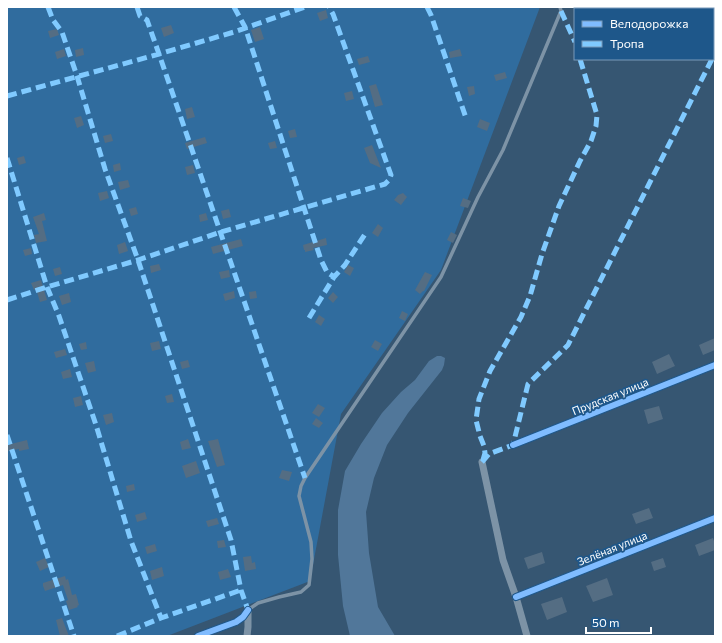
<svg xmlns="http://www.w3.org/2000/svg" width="722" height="643" font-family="Commissioner,sans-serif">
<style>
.green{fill:#306c9e}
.water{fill:#51779a}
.building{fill:#546d83}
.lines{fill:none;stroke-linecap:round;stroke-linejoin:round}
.service{stroke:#7d93a6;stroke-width:3.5}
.minor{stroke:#7d93a6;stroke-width:7}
.quiet{stroke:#80caff;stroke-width:5;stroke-dasharray:10 5;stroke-linecap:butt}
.cycleway-casing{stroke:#1e578a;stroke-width:8}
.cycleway{stroke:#80bcff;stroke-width:6}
.labels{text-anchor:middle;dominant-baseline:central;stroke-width:3.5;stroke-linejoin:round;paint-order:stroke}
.street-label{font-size:11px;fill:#fff;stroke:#1e578a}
</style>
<rect width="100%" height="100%" fill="#365672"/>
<path class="green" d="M 7,7 L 540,7 L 441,270 L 341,414 L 310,581 L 167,636 L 7,636 Z"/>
<path class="water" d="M 437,356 L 441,356 L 445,358 L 444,365 L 442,370 L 408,413 L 387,445 L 374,478 L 366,512 L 369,553 L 378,607 L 395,636 L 350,636 L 343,606 L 338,555 L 338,510 L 345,471 L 361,444 L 382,413 L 401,392 L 415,380 L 429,361 Z"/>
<path class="building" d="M 326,10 L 328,18 L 320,21 L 317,13 Z
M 171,25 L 174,33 L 164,37 L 161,28 Z
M 260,27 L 264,39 L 255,42 L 251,30 Z
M 57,29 L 59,35 L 50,38 L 48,31 Z
M 83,48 L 84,55 L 76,57 L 75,50 Z
M 64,49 L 66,56 L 57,59 L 55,52 Z
M 460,49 L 462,56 L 450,58 L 449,52 Z
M 368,56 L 370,62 L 359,65 L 357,59 Z
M 505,72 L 507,78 L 496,81 L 494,75 Z
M 376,84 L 383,105 L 375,107 L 369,86 Z
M 474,86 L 475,94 L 469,96 L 467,87 Z
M 352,91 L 354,99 L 346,101 L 344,93 Z
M 192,107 L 195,117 L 187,119 L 185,109 Z
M 81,116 L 84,125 L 77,128 L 74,118 Z
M 480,119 L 490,123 L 487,131 L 477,127 Z
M 295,129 L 297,137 L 290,138 L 288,131 Z
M 111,134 L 113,141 L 105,143 L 103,136 Z
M 205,137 L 207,143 L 187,149 L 185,143 Z
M 275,141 L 277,148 L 270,149 L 268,143 Z
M 372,145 L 381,168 L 370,163 L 364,148 Z
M 24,156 L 26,163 L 19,165 L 17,158 Z
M 120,163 L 121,170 L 114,172 L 113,165 Z
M 193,165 L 195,173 L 187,175 L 185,167 Z
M 128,180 L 130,187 L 120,190 L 118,182 Z
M 107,191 L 109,198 L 100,201 L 98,193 Z
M 403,193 L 407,197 L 401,205 L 394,200 L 398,195 Z
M 463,198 L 471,201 L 468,208 L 460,206 Z
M 136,207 L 138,214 L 131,216 L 129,209 Z
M 229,209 L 231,217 L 223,219 L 221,211 Z
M 44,213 L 46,220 L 42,221 L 47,241 L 36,243 L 34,235 L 39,234 L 33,217 Z
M 206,213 L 208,220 L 200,222 L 199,215 Z
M 378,224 L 383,228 L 378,237 L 372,233 Z
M 451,232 L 457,235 L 453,243 L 447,240 Z
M 326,238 L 327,245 L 313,248 L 314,250 L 305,252 L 305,250 L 304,250 L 303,245 Z
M 241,239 L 243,246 L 213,254 L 211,247 Z
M 125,242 L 128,251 L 119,254 L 117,245 Z
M 31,248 L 32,254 L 25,256 L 23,250 Z
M 159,264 L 161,270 L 151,273 L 150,266 Z
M 348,265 L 354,268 L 350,276 L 344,272 Z
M 60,267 L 62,274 L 55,276 L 53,269 Z
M 229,270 L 230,277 L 221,279 L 219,272 Z
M 425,272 L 432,275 L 424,291 L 423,291 L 420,294 L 415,290 Z
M 41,280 L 47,300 L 40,302 L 36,289 L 34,290 L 31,283 Z
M 234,291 L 235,298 L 225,301 L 223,294 Z
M 256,291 L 257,298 L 250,299 L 249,292 Z
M 333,292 L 338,297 L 333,303 L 328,298 Z
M 69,293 L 71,302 L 62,305 L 59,296 Z
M 402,311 L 408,314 L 405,321 L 399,318 Z
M 319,315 L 325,319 L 321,326 L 315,322 Z
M 715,338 L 715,350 L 703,355 L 699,345 Z
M 375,340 L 382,344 L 378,351 L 371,347 Z
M 159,341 L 161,349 L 152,351 L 150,343 Z
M 86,342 L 87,349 L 81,350 L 79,344 Z
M 65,349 L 67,355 L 56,358 L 54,352 Z
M 669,354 L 675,366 L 657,374 L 652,362 Z
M 188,360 L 190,367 L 182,369 L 180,362 Z
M 94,361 L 96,371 L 88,373 L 85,363 Z
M 70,369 L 72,377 L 63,379 L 61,372 Z
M 172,394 L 174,402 L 167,403 L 165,396 Z
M 81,396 L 83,405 L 75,407 L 73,398 Z
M 318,404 L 325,408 L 319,417 L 312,413 Z
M 659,406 L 663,419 L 648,424 L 644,410 Z
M 112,413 L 114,422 L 106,425 L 103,415 Z
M 316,418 L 323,423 L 319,428 L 312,424 Z
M 188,439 L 191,448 L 182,450 L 180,442 Z
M 218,439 L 225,465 L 217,467 L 208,441 Z
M 27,440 L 29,449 L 19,451 L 19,449 L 7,451 L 7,445 Z
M 196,461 L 200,473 L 186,478 L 182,466 Z
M 282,470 L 292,472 L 289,481 L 279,478 Z
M 134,484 L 135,490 L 127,492 L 126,486 Z
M 649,508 L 653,518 L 636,524 L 632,514 Z
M 145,512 L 147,519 L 137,522 L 135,515 Z
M 217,518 L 219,524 L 208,527 L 206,521 Z
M 713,538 L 715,544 L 715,550 L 699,556 L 695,545 Z
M 224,540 L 226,547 L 218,548 L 217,541 Z
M 155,544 L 157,551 L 147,554 L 145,547 Z
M 542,552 L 545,563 L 528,569 L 524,558 Z
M 251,556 L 252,563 L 255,562 L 256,569 L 245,571 L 243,557 Z
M 45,558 L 49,567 L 40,571 L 36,562 Z
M 663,558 L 666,567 L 654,571 L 651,562 Z
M 162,567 L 164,576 L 152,580 L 150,571 Z
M 228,569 L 231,577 L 220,580 L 218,572 Z
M 65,576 L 66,580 L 68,579 L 72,595 L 76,594 L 79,605 L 77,606 L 78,607 L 69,610 L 66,601 L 68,600 L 63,585 L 45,591 L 43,586 L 43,583 Z
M 607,578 L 613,595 L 593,602 L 586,586 Z
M 562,597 L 567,612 L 547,620 L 541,604 Z
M 62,618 L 65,626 L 69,636 L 60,636 L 56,620 Z"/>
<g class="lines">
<path class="service" d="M 248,610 L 258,603 L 279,597 L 301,592 L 309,585 L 312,559 L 311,542 L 299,496 L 301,486 L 305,478 L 441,277 L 478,197 L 503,150 L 561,11 L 560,7"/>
<path class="minor" d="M 513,445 L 715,365
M 482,462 L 503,560 L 516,597 L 527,636
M 516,597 L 715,518
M 198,636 L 236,622 L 243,617 L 248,610
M 247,636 L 248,627 L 248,610"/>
<path class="quiet" d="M 48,7 L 53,20 L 62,32 L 77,76 L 105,169 L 138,260 L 231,540 L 241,590 L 248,610
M 137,7 L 140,16 L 147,20 L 159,54 L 305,478
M 234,7 L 245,27 L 321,260 L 327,272 L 334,277
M 427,7 L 431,15 L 466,118
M 561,11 L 575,42
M 7,96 L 159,54 L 234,32 L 305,7
M 7,158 L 47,287 L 59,316 L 96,425 L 131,541 L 161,618
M 7,300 L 47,287 L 138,260 L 221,232 L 385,184 L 389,180 L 391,175 L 333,14 L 329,7
M 309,318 L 334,277 L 345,265 L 367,231
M 7,435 L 74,636
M 483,460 L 485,453 L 484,446 L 480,436 L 476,420 L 479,399 L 490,371 L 521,317 L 530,296 L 542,254 L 559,206 L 580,161 L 591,141 L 596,126 L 597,115 L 580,59
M 482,462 L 489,454 L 513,445 L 528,384 L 568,345 L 712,59
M 117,636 L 161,618 L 241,590"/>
<defs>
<path id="cycleway" d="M 513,445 L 715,365
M 516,597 L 715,518
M 198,636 L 236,622 L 243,617 L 248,610"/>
</defs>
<use href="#cycleway" class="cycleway-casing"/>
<use href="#cycleway" class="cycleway"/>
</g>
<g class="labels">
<g class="street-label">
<text transform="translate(610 396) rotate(-22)">Прудская улица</text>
<text transform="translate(612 548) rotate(-22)">Зелёная улица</text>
</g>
</g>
<rect width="722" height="643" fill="none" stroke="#ffffff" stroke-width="16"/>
<rect x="574" y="8" width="140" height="52" fill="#1e578a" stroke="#789ab9"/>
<rect x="582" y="21" width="20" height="6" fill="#80bcff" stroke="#789ab9"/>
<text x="610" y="28" font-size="12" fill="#ffffff">Велодорожка</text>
<rect x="582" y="41" width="20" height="6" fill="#80caff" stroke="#789ab9"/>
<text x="610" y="48" font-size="12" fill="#ffffff">Тропа</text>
<path d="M586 627v6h65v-6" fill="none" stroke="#ffffff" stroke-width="2"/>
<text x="592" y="627" font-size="12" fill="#ffffff" stroke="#1e578a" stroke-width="3" paint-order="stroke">50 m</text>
</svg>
